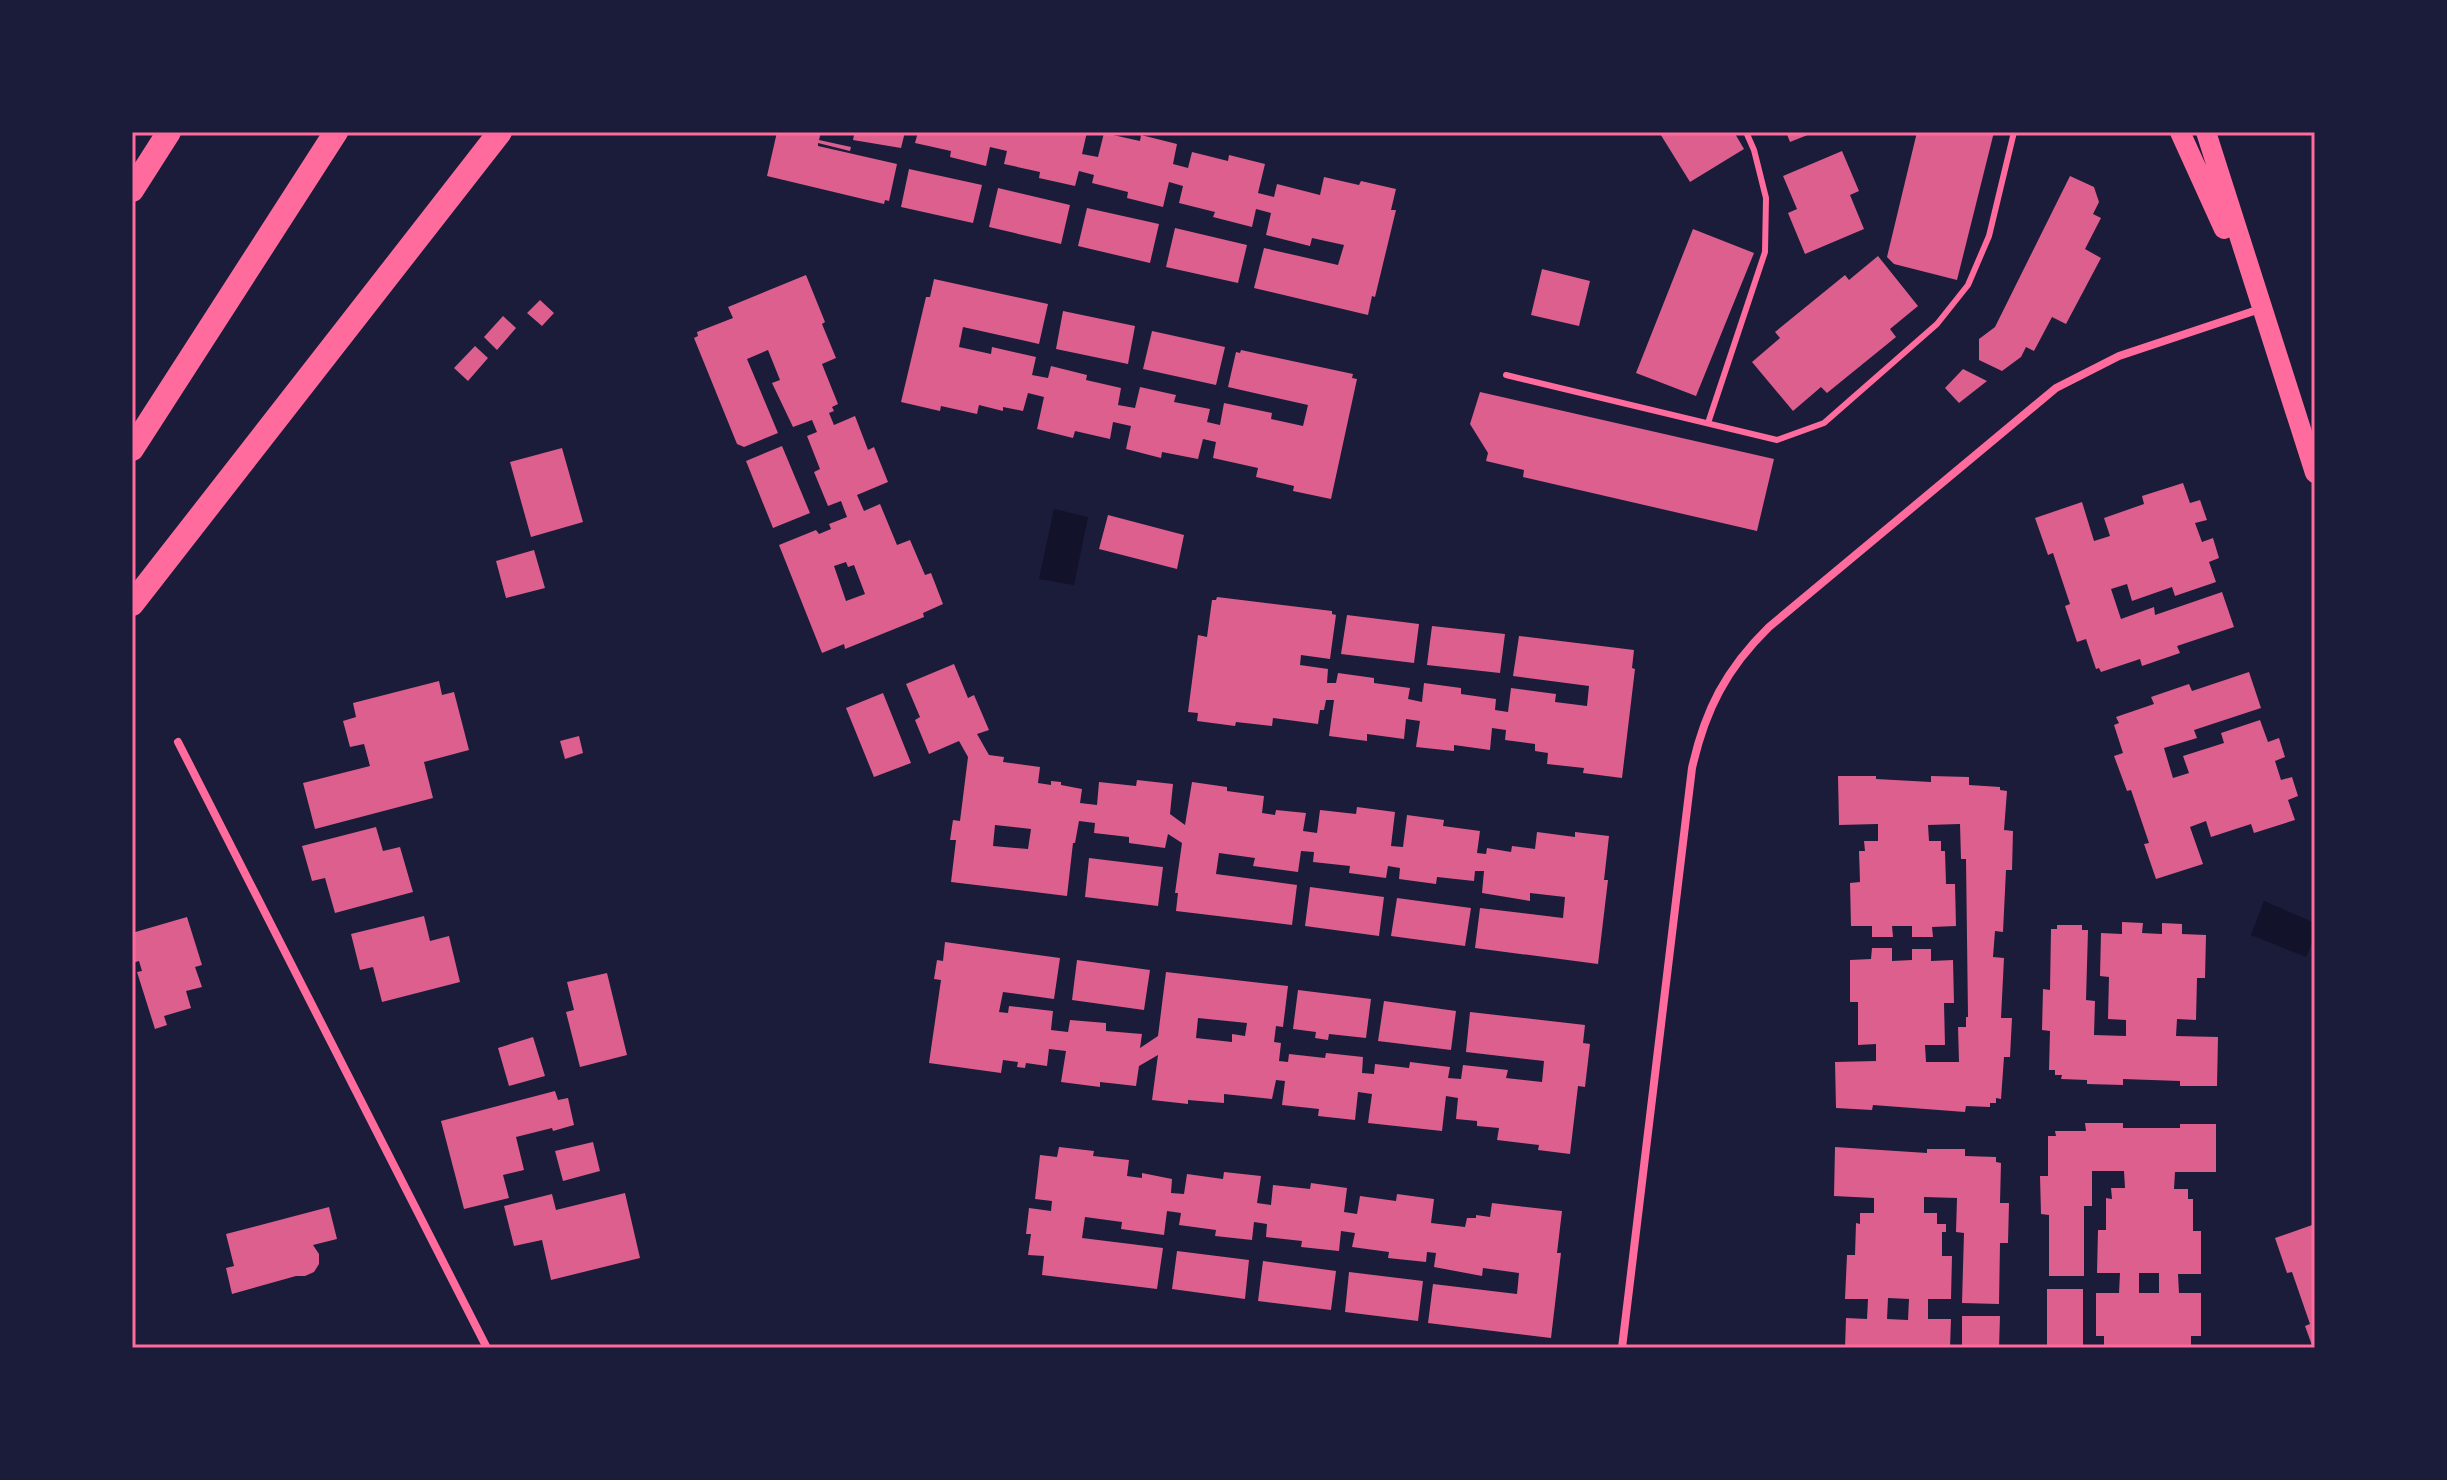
<svg xmlns="http://www.w3.org/2000/svg" width="2447" height="1480" font-family="Montserrat,sans-serif">
<style>
.water{fill:#12122b}
.building{fill:#dd5f8e;fill-rule:evenodd}
.lines{fill:none;stroke-linecap:round;stroke-linejoin:round}
.service{stroke:#ff6b9d;stroke-width:6}
.minor{stroke:#ff6b9d;stroke-width:8}
.primary{stroke:#ff6b9d;stroke-width:20}
.motorway{stroke:#ff6b9d;stroke-width:24}
.neatline{fill:none;stroke:#ff6b9d;stroke-width:3}
</style>
<rect width="100%" height="100%" fill="#1b1b3a"/>
<path class="water" d="M 1054,509 L 1088,517 L 1074,585 L 1039,579 Z
M 2264,901 L 2315,923 L 2315,935 L 2306,957 L 2251,935 Z"/>
<path class="building" d="M 777,132 L 821,132 L 819,140 L 851,147 L 850,151 L 818,143 L 818,146 L 897,164 L 889,201 L 885,200 L 884,204 L 767,176 Z
M 846,132 L 905,132 L 901,148 L 853,140 L 854,135 Z
M 918,132 L 1087,132 L 1082,154 L 1098,157 L 1104,133 L 1140,141 L 1141,135 L 1177,144 L 1173,164 L 1188,168 L 1192,152 L 1228,161 L 1229,155 L 1265,164 L 1258,193 L 1274,197 L 1277,184 L 1320,195 L 1324,177 L 1359,185 L 1361,181 L 1396,189 L 1391,210 L 1396,210 L 1375,297 L 1372,296 L 1368,315 L 1254,288 L 1264,248 L 1338,265 L 1344,245 L 1312,238 L 1310,246 L 1266,235 L 1271,213 L 1256,209 L 1252,227 L 1213,217 L 1215,212 L 1179,203 L 1183,186 L 1169,182 L 1163,207 L 1127,198 L 1128,192 L 1092,183 L 1094,175 L 1079,171 L 1075,186 L 1039,178 L 1040,172 L 1004,164 L 1007,151 L 990,147 L 986,166 L 950,157 L 951,151 L 915,143 Z
M 1659,132 L 1734,132 L 1744,149 L 1690,182 Z
M 1786,132 L 1815,132 L 1790,142 Z
M 1917,132 L 1994,132 L 1957,280 L 1894,264 L 1887,257 Z
M 1842,151 L 1859,191 L 1850,195 L 1864,229 L 1805,254 L 1788,213 L 1797,209 L 1783,176 Z
M 909,169 L 982,185 L 973,223 L 901,207 Z
M 2070,176 L 2094,187 L 2099,202 L 2093,214 L 2101,218 L 2085,249 L 2101,258 L 2066,324 L 2052,317 L 2034,351 L 2026,347 L 2021,357 L 2002,371 L 1979,360 L 1979,339 L 1995,327 Z
M 998,188 L 1070,205 L 1061,244 L 989,227 Z
M 1087,208 L 1159,224 L 1150,263 L 1078,246 Z
M 1175,228 L 1247,245 L 1238,283 L 1166,267 Z
M 1693,229 L 1754,253 L 1696,396 L 1636,373 Z
M 1878,256 L 1918,306 L 1890,329 L 1896,337 L 1827,393 L 1821,387 L 1793,411 L 1752,362 L 1780,338 L 1775,332 L 1845,275 L 1849,280 Z
M 1542,269 L 1590,281 L 1579,326 L 1531,315 Z
M 806,275 L 825,322 L 822,324 L 836,358 L 822,364 L 838,404 L 832,407 L 834,411 L 829,413 L 834,425 L 855,416 L 868,450 L 874,447 L 888,482 L 857,495 L 864,511 L 880,504 L 897,545 L 910,540 L 925,575 L 931,573 L 943,604 L 923,613 L 924,617 L 845,649 L 844,644 L 822,653 L 779,545 L 816,530 L 819,534 L 831,529 L 829,524 L 847,517 L 841,501 L 828,506 L 814,472 L 820,469 L 807,436 L 817,432 L 812,420 L 793,427 L 772,383 L 780,380 L 768,350 L 747,359 L 778,433 L 744,447 L 737,444 L 694,338 L 698,336 L 697,332 L 733,318 L 728,307 ZM 846,562 L 848,567 L 854,565 L 865,594 L 846,601 L 834,566 Z
M 934,279 L 1048,304 L 1039,344 L 963,327 L 959,347 L 991,354 L 992,347 L 1036,357 L 1032,375 L 1048,378 L 1051,366 L 1087,375 L 1086,380 L 1121,388 L 1118,405 L 1135,408 L 1140,387 L 1176,395 L 1174,402 L 1210,409 L 1207,422 L 1220,425 L 1224,403 L 1272,413 L 1271,419 L 1303,426 L 1308,405 L 1228,387 L 1236,352 L 1240,353 L 1241,350 L 1353,374 L 1352,378 L 1357,379 L 1331,499 L 1293,491 L 1294,486 L 1256,477 L 1258,468 L 1213,458 L 1216,442 L 1203,439 L 1198,459 L 1162,452 L 1161,458 L 1126,449 L 1131,426 L 1113,422 L 1110,439 L 1075,431 L 1073,438 L 1037,429 L 1044,397 L 1028,393 L 1023,411 L 1003,407 L 1003,411 L 979,405 L 977,414 L 941,406 L 940,411 L 901,402 L 926,297 L 930,297 Z
M 540,300 L 554,313 L 542,326 L 527,313 Z
M 1063,311 L 1135,326 L 1128,364 L 1056,349 Z
M 503,316 L 516,328 L 497,350 L 484,337 Z
M 1152,331 L 1225,347 L 1216,385 L 1143,369 Z
M 475,346 L 488,358 L 468,381 L 454,368 Z
M 1963,369 L 1987,381 L 1959,403 L 1945,388 Z
M 1480,392 L 1774,459 L 1757,531 L 1523,477 L 1524,470 L 1486,461 L 1488,453 L 1470,424 Z
M 782,446 L 810,513 L 773,528 L 746,461 Z
M 562,448 L 583,522 L 531,537 L 510,462 Z
M 2183,483 L 2190,503 L 2200,500 L 2207,520 L 2195,523 L 2202,542 L 2213,538 L 2219,558 L 2209,562 L 2216,582 L 2175,596 L 2172,587 L 2132,601 L 2127,584 L 2111,589 L 2121,619 L 2154,607 L 2155,615 L 2222,592 L 2234,627 L 2177,646 L 2180,653 L 2142,666 L 2140,659 L 2101,672 L 2099,668 L 2096,669 L 2086,639 L 2077,642 L 2065,606 L 2070,604 L 2053,553 L 2048,555 L 2035,518 L 2082,502 L 2094,541 L 2110,536 L 2104,518 L 2144,504 L 2142,496 Z
M 1108,515 L 1184,535 L 1177,569 L 1099,549 Z
M 534,550 L 545,588 L 506,598 L 496,561 Z
M 1217,597 L 1332,611 L 1332,614 L 1336,615 L 1330,659 L 1301,655 L 1300,665 L 1328,669 L 1327,683 L 1336,683 L 1338,673 L 1374,678 L 1374,683 L 1410,688 L 1408,699 L 1422,702 L 1424,683 L 1461,688 L 1461,694 L 1496,699 L 1495,710 L 1508,712 L 1511,688 L 1556,694 L 1555,702 L 1587,706 L 1589,686 L 1513,676 L 1519,636 L 1634,650 L 1632,668 L 1635,669 L 1622,778 L 1583,773 L 1584,768 L 1547,764 L 1548,753 L 1535,751 L 1535,744 L 1505,740 L 1506,730 L 1492,728 L 1490,750 L 1454,745 L 1454,751 L 1416,747 L 1420,721 L 1406,719 L 1404,739 L 1367,734 L 1367,741 L 1329,736 L 1334,700 L 1326,700 L 1324,710 L 1320,710 L 1318,724 L 1273,718 L 1272,726 L 1236,722 L 1235,726 L 1197,721 L 1198,713 L 1188,712 L 1198,635 L 1207,637 L 1212,600 L 1216,600 Z
M 1347,615 L 1419,624 L 1414,663 L 1341,654 Z
M 1432,626 L 1505,634 L 1500,673 L 1427,665 Z
M 954,664 L 968,698 L 974,695 L 989,730 L 977,734 L 989,755 L 1004,757 L 1003,762 L 1040,767 L 1038,783 L 1051,785 L 1051,781 L 1061,782 L 1061,785 L 1082,789 L 1080,803 L 1097,805 L 1099,782 L 1136,786 L 1137,780 L 1173,784 L 1170,814 L 1185,825 L 1192,782 L 1227,787 L 1227,791 L 1264,796 L 1262,813 L 1275,815 L 1276,810 L 1306,813 L 1303,831 L 1317,833 L 1320,810 L 1356,814 L 1357,807 L 1395,812 L 1391,846 L 1403,847 L 1407,815 L 1444,820 L 1443,826 L 1480,831 L 1477,853 L 1486,854 L 1487,848 L 1511,852 L 1512,846 L 1535,849 L 1537,832 L 1575,837 L 1575,832 L 1609,836 L 1604,880 L 1608,880 L 1598,964 L 1475,948 L 1480,908 L 1563,918 L 1565,897 L 1530,893 L 1530,901 L 1482,893 L 1484,871 L 1475,871 L 1474,881 L 1437,877 L 1436,884 L 1399,879 L 1400,868 L 1388,866 L 1386,878 L 1349,873 L 1350,866 L 1313,862 L 1314,852 L 1301,851 L 1298,872 L 1253,866 L 1255,858 L 1219,853 L 1216,874 L 1297,885 L 1292,925 L 1176,911 L 1178,893 L 1175,893 L 1182,843 L 1168,834 L 1165,848 L 1129,843 L 1129,837 L 1094,833 L 1095,823 L 1079,821 L 1075,843 L 1073,843 L 1067,896 L 951,882 L 956,840 L 950,840 L 953,820 L 960,821 L 968,757 L 959,741 L 929,754 L 915,720 L 920,717 L 906,684 ZM 995,825 L 1031,829 L 1028,849 L 993,846 Z
M 2249,672 L 2261,708 L 2194,730 L 2197,738 L 2164,748 L 2173,778 L 2189,773 L 2183,756 L 2224,743 L 2221,733 L 2260,720 L 2268,742 L 2279,738 L 2285,757 L 2275,761 L 2281,780 L 2292,777 L 2298,796 L 2288,800 L 2295,820 L 2254,833 L 2251,824 L 2211,837 L 2206,821 L 2190,827 L 2203,864 L 2156,879 L 2144,844 L 2149,843 L 2131,790 L 2127,791 L 2114,756 L 2123,753 L 2114,725 L 2119,723 L 2116,717 L 2154,704 L 2151,697 L 2189,684 L 2192,691 Z
M 439,681 L 442,695 L 454,692 L 469,750 L 424,762 L 433,798 L 315,829 L 303,783 L 370,766 L 364,744 L 350,747 L 343,721 L 356,717 L 353,703 Z
M 883,693 L 911,763 L 874,777 L 846,708 Z
M 579,736 L 583,753 L 565,759 L 560,741 Z
M 1838,776 L 1876,776 L 1876,779 L 1931,782 L 1931,776 L 1969,777 L 1969,785 L 2000,787 L 2000,790 L 2007,791 L 2004,830 L 2013,831 L 2012,870 L 2006,870 L 2003,932 L 1995,931 L 1993,957 L 2004,958 L 2001,1018 L 2012,1018 L 2010,1057 L 2004,1057 L 2001,1099 L 1996,1098 L 1996,1103 L 1990,1103 L 1990,1107 L 1966,1106 L 1965,1112 L 1873,1105 L 1872,1110 L 1836,1108 L 1835,1062 L 1876,1061 L 1876,1044 L 1858,1045 L 1858,1002 L 1850,1002 L 1850,960 L 1871,959 L 1872,948 L 1892,948 L 1892,961 L 1912,960 L 1912,949 L 1931,949 L 1931,961 L 1953,960 L 1954,1003 L 1944,1003 L 1945,1045 L 1925,1045 L 1926,1062 L 1959,1062 L 1958,1027 L 1966,1027 L 1966,1017 L 1968,1017 L 1966,859 L 1961,859 L 1960,824 L 1928,825 L 1929,841 L 1941,841 L 1941,851 L 1945,851 L 1946,884 L 1955,884 L 1956,926 L 1932,927 L 1933,937 L 1912,937 L 1912,926 L 1892,926 L 1893,937 L 1872,937 L 1872,926 L 1851,926 L 1850,883 L 1860,882 L 1859,851 L 1865,851 L 1864,841 L 1878,841 L 1878,824 L 1839,825 Z
M 376,827 L 383,851 L 400,847 L 413,892 L 335,913 L 325,878 L 312,881 L 302,846 Z
M 1089,858 L 1163,867 L 1158,906 L 1085,897 Z
M 1310,887 L 1384,897 L 1379,936 L 1305,926 Z
M 1397,898 L 1471,908 L 1465,946 L 1391,936 Z
M 424,916 L 430,941 L 449,936 L 460,982 L 382,1002 L 373,967 L 360,970 L 351,934 Z
M 187,917 L 202,965 L 195,967 L 202,987 L 186,991 L 191,1008 L 164,1016 L 167,1025 L 155,1029 L 137,972 L 142,971 L 139,961 L 132,963 L 132,933 Z
M 2122,922 L 2143,923 L 2142,933 L 2162,934 L 2162,923 L 2182,924 L 2182,934 L 2206,935 L 2205,978 L 2197,978 L 2196,1020 L 2177,1019 L 2176,1036 L 2218,1037 L 2217,1086 L 2180,1086 L 2180,1081 L 2123,1079 L 2123,1085 L 2087,1084 L 2087,1080 L 2061,1079 L 2062,1075 L 2055,1075 L 2055,1070 L 2049,1070 L 2050,1031 L 2042,1030 L 2043,989 L 2050,990 L 2051,929 L 2057,929 L 2057,925 L 2082,925 L 2082,930 L 2088,930 L 2086,1000 L 2095,1001 L 2094,1035 L 2126,1036 L 2126,1020 L 2108,1019 L 2109,977 L 2100,976 L 2101,933 L 2122,934 Z
M 945,942 L 1060,958 L 1054,999 L 1003,992 L 999,1012 L 1008,1013 L 1009,1006 L 1053,1011 L 1051,1030 L 1068,1032 L 1070,1020 L 1106,1023 L 1106,1031 L 1142,1034 L 1140,1048 L 1158,1036 L 1166,972 L 1288,986 L 1283,1027 L 1276,1026 L 1274,1042 L 1281,1043 L 1279,1061 L 1288,1062 L 1289,1054 L 1325,1058 L 1326,1053 L 1363,1057 L 1362,1073 L 1374,1074 L 1375,1064 L 1409,1068 L 1410,1062 L 1450,1067 L 1448,1078 L 1461,1079 L 1463,1065 L 1508,1070 L 1506,1078 L 1542,1082 L 1544,1061 L 1466,1052 L 1470,1012 L 1585,1025 L 1583,1043 L 1590,1044 L 1585,1087 L 1578,1086 L 1570,1154 L 1538,1150 L 1539,1145 L 1497,1140 L 1499,1128 L 1477,1126 L 1477,1121 L 1456,1119 L 1458,1098 L 1446,1096 L 1442,1131 L 1368,1123 L 1372,1094 L 1358,1092 L 1355,1120 L 1318,1116 L 1319,1109 L 1282,1105 L 1285,1081 L 1276,1080 L 1272,1099 L 1224,1094 L 1224,1103 L 1188,1100 L 1188,1104 L 1152,1100 L 1158,1055 L 1139,1066 L 1136,1086 L 1100,1082 L 1100,1087 L 1061,1082 L 1066,1051 L 1049,1049 L 1047,1066 L 1026,1063 L 1025,1068 L 1017,1067 L 1018,1062 L 1003,1060 L 1001,1073 L 929,1063 L 941,980 L 934,979 L 937,960 L 943,961 ZM 1198,1018 L 1247,1023 L 1245,1036 L 1232,1034 L 1232,1042 L 1196,1038 Z
M 1077,960 L 1150,970 L 1144,1010 L 1072,1000 Z
M 607,973 L 627,1055 L 580,1067 L 566,1012 L 574,1010 L 567,982 Z
M 1298,990 L 1371,999 L 1366,1038 L 1329,1034 L 1328,1040 L 1315,1038 L 1316,1032 L 1293,1029 Z
M 1384,1001 L 1456,1011 L 1451,1050 L 1378,1041 Z
M 533,1037 L 545,1076 L 509,1086 L 498,1048 Z
M 555,1091 L 558,1100 L 568,1098 L 574,1125 L 553,1131 L 552,1128 L 516,1137 L 524,1170 L 503,1175 L 509,1198 L 464,1209 L 441,1121 Z
M 2085,1123 L 2123,1123 L 2123,1128 L 2180,1128 L 2180,1124 L 2216,1124 L 2216,1172 L 2175,1172 L 2174,1189 L 2188,1189 L 2188,1199 L 2193,1199 L 2193,1231 L 2201,1231 L 2201,1274 L 2178,1274 L 2179,1293 L 2201,1293 L 2201,1336 L 2191,1336 L 2191,1348 L 2104,1348 L 2104,1336 L 2096,1336 L 2096,1293 L 2119,1293 L 2120,1273 L 2097,1273 L 2098,1230 L 2106,1230 L 2106,1198 L 2112,1199 L 2111,1188 L 2125,1188 L 2124,1171 L 2092,1171 L 2092,1206 L 2084,1206 L 2084,1276 L 2049,1276 L 2049,1215 L 2041,1214 L 2040,1176 L 2048,1176 L 2048,1136 L 2056,1136 L 2055,1131 L 2086,1131 ZM 2139,1273 L 2159,1273 L 2159,1293 L 2139,1293 Z
M 593,1142 L 600,1171 L 563,1181 L 555,1151 Z
M 1059,1147 L 1094,1151 L 1093,1156 L 1129,1160 L 1127,1176 L 1142,1178 L 1142,1173 L 1172,1179 L 1171,1193 L 1184,1194 L 1187,1174 L 1223,1179 L 1224,1172 L 1261,1176 L 1257,1203 L 1271,1205 L 1273,1185 L 1310,1189 L 1311,1183 L 1347,1188 L 1344,1212 L 1357,1214 L 1360,1196 L 1396,1201 L 1397,1194 L 1434,1199 L 1431,1223 L 1465,1227 L 1467,1218 L 1476,1218 L 1476,1215 L 1490,1217 L 1492,1203 L 1562,1211 L 1557,1253 L 1561,1253 L 1551,1338 L 1428,1323 L 1433,1284 L 1517,1294 L 1519,1273 L 1483,1268 L 1482,1276 L 1434,1267 L 1436,1253 L 1427,1252 L 1426,1262 L 1388,1258 L 1389,1252 L 1352,1247 L 1355,1233 L 1341,1231 L 1339,1251 L 1301,1247 L 1302,1241 L 1266,1237 L 1267,1224 L 1254,1222 L 1252,1240 L 1215,1236 L 1216,1230 L 1179,1225 L 1181,1213 L 1167,1211 L 1164,1235 L 1121,1229 L 1122,1222 L 1085,1217 L 1082,1238 L 1163,1248 L 1157,1289 L 1042,1275 L 1044,1256 L 1028,1255 L 1031,1234 L 1026,1234 L 1029,1208 L 1051,1211 L 1052,1201 L 1035,1199 L 1040,1155 L 1057,1157 Z
M 1835,1147 L 1927,1153 L 1927,1149 L 1965,1149 L 1965,1156 L 1996,1157 L 1996,1162 L 2001,1163 L 2000,1203 L 2009,1203 L 2008,1243 L 2000,1243 L 1999,1304 L 1962,1303 L 1964,1233 L 1956,1232 L 1957,1198 L 1924,1197 L 1924,1213 L 1937,1213 L 1937,1224 L 1946,1224 L 1946,1232 L 1942,1232 L 1942,1256 L 1952,1256 L 1951,1299 L 1928,1299 L 1928,1319 L 1951,1319 L 1950,1348 L 1845,1348 L 1846,1318 L 1867,1319 L 1868,1299 L 1845,1299 L 1847,1255 L 1855,1255 L 1856,1223 L 1860,1224 L 1860,1213 L 1874,1213 L 1874,1198 L 1834,1196 ZM 1888,1298 L 1909,1299 L 1908,1320 L 1887,1319 Z
M 625,1193 L 640,1258 L 551,1280 L 542,1240 L 514,1246 L 504,1206 L 552,1194 L 556,1210 Z
M 329,1207 L 337,1239 L 313,1245 L 319,1254 L 319,1264 L 314,1272 L 305,1276 L 296,1276 L 232,1294 L 226,1268 L 234,1266 L 226,1234 Z
M 2315,1224 L 2315,1348 L 2313,1348 L 2305,1326 L 2310,1324 L 2292,1272 L 2287,1273 L 2275,1238 Z
M 1177,1251 L 1249,1260 L 1245,1299 L 1172,1289 Z
M 1263,1261 L 1336,1271 L 1331,1310 L 1258,1301 Z
M 1349,1272 L 1423,1281 L 1418,1321 L 1345,1312 Z
M 2047,1289 L 2083,1289 L 2083,1348 L 2047,1348 Z
M 1962,1316 L 2000,1316 L 1999,1348 L 1962,1348 Z"/>
<g class="lines">
<path class="service" d="M 1506,375 L 1777,440 L 1824,423 L 1937,324 L 1968,285 L 1989,236 L 2014,132
M 1708,423 L 1765,252 L 1766,198 L 1754,150 L 1746,132"/>
<path class="minor" d="M 178,742 L 487,1348
M 1622,1348 L 1692,768 C 1705,710 1726,669 1769,627 L 2056,388 L 2119,356 L 2260,309"/>
<path class="primary" d="M 2180,132 L 2224,229
M 2206,132 L 2315,473"/>
<path class="motorway" d="M 132,190 L 169,132
M 132,449 L 336,132
M 132,604 L 500,132"/>
</g>
<rect width="2447" height="1480" fill="none" stroke="#1b1b3a" stroke-width="268"/>
<rect x="134" y="134" width="2179" height="1212" class="neatline"/>
</svg>
